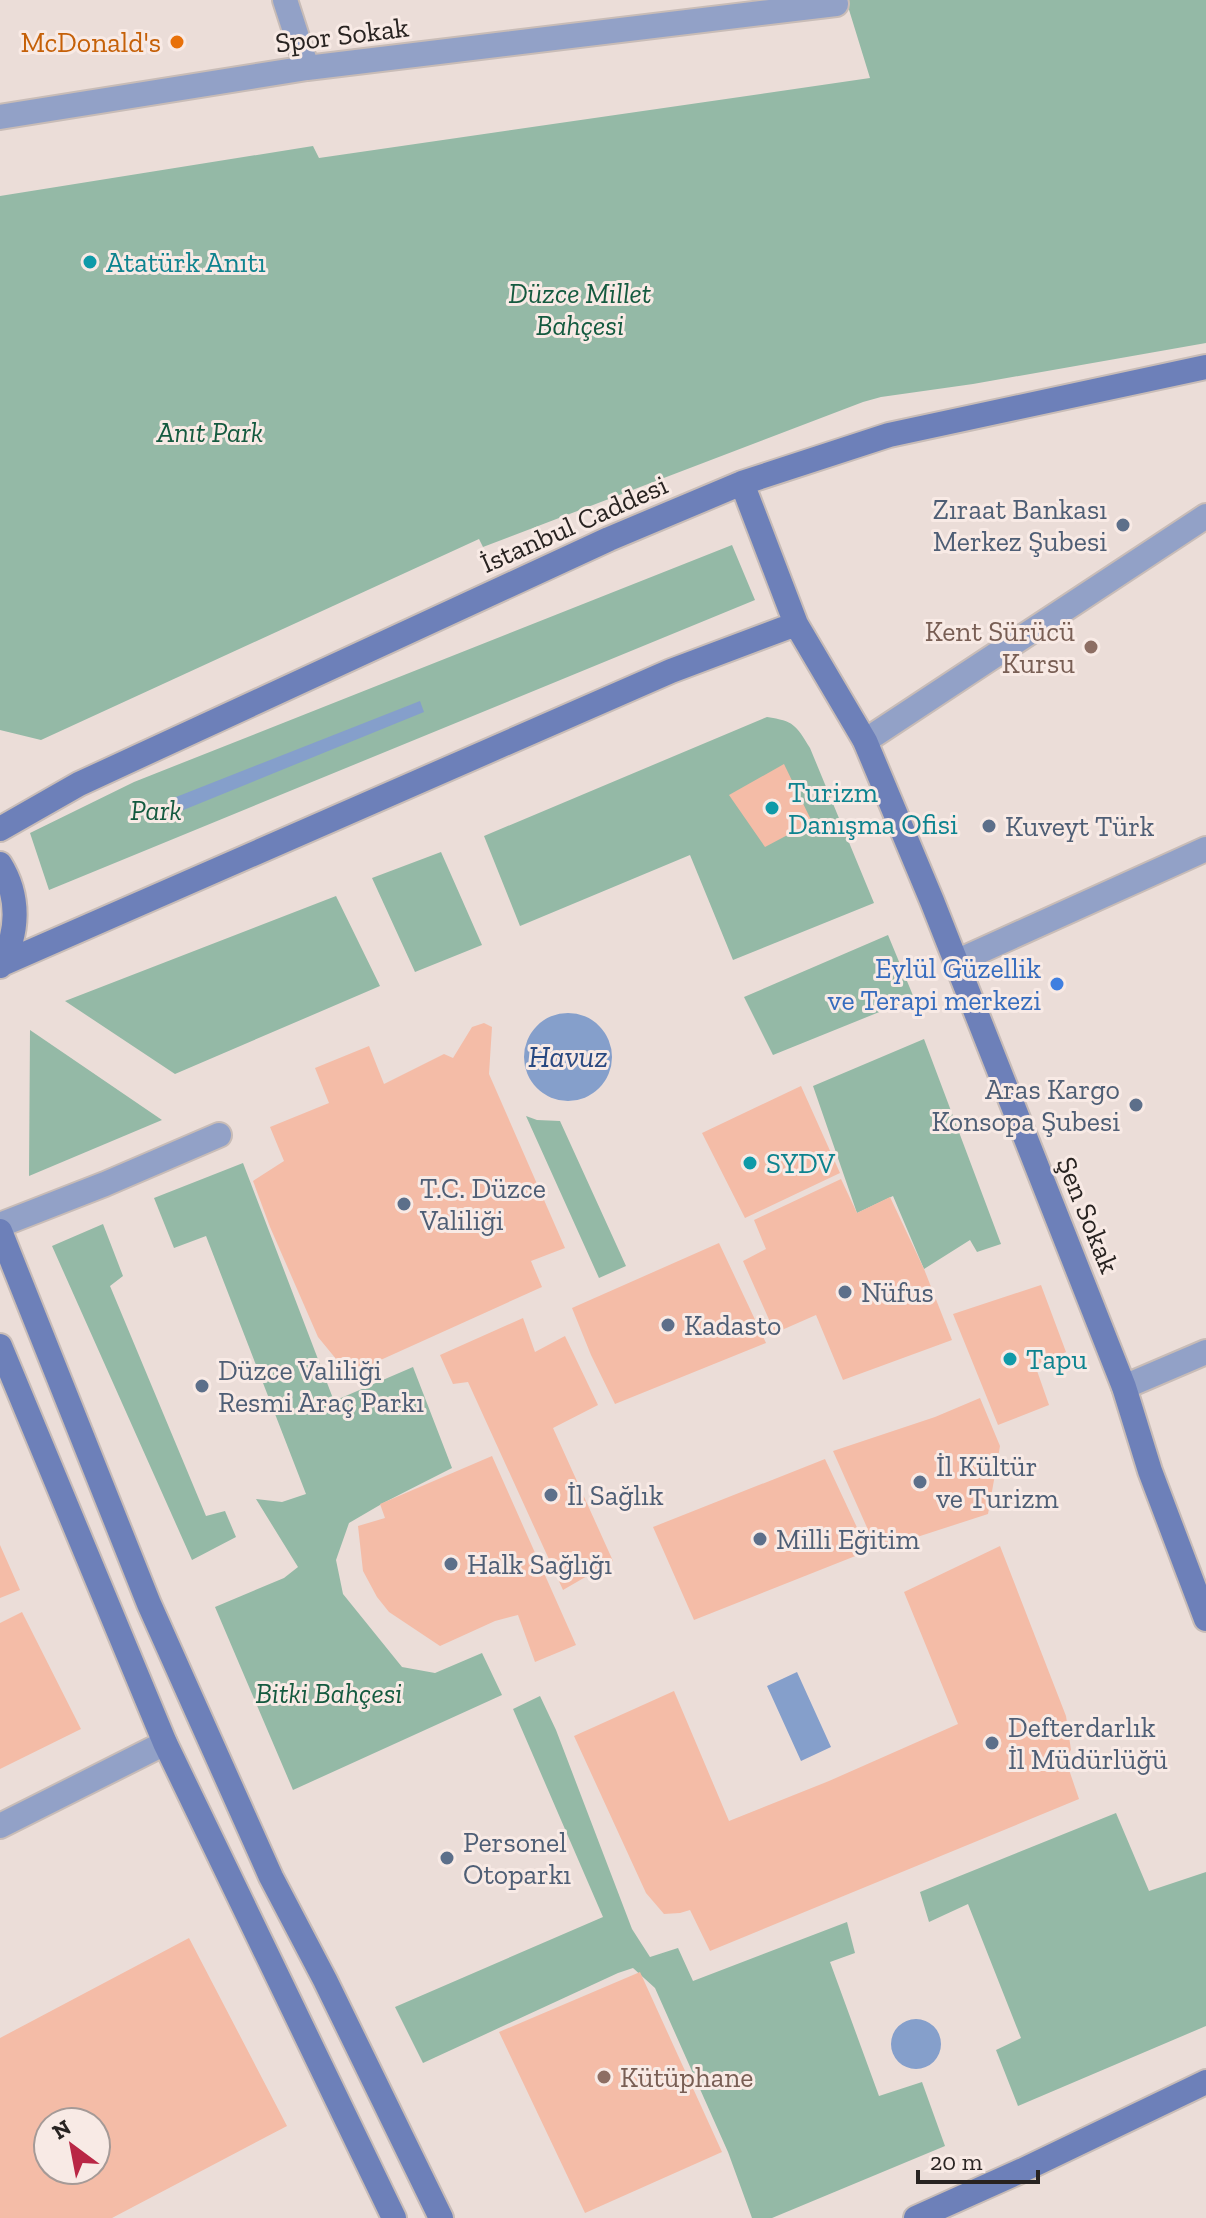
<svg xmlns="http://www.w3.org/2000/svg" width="1206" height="2218" font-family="'Zilla Slab',serif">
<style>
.green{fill:#94b9a6}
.water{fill:#859fcb}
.building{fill:#f4bca7;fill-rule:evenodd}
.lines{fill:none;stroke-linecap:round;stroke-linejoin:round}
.service-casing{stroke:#c8bcb7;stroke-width:28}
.pedestrian-casing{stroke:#c8bcb7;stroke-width:28}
.minor-casing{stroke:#c8bcb7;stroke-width:28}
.secondary-casing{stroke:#c8bcb7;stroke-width:28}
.service{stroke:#92a1c7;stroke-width:24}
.pedestrian{stroke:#92a1c7;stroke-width:24}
.minor{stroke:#92a1c7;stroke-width:24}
.secondary{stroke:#6d80b9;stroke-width:24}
.food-dot{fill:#e8710a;stroke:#f8eae5;stroke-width:3}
.culture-dot{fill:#0f9aa8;stroke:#f8eae5;stroke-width:3}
.service-dot{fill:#5c6f8a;stroke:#f8eae5;stroke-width:3}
.education-dot{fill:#8d6e63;stroke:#f8eae5;stroke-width:3}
.shop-dot{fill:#3f7fe0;stroke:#f8eae5;stroke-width:3}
.labels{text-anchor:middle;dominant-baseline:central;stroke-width:6;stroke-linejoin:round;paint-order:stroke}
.street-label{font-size:28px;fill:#282321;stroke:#f8eae5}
.food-label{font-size:28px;fill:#c56008;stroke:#f8eae5;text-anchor:end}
.culture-label{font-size:28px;fill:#0d838f;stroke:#f8eae5;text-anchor:start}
.park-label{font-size:28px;font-style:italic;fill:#145a3f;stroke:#f8eae5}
.service-label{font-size:28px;fill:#4e5e75;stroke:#f8eae5;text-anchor:start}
.education-label{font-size:28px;fill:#785e54;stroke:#f8eae5;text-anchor:end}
.shop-label{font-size:28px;fill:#366cbe;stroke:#f8eae5;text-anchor:end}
.water-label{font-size:30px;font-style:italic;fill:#294981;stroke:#f8eae5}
</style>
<rect width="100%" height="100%" fill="#ebddd8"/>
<path class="green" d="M 846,0 L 1206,0 L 1206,343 L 973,384 L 881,397 L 863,402 L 483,547 L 479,539 L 41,740 L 0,730 L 0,196 L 313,146 L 319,158 L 870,78 Z
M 732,545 L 755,600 L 49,890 L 30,833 L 134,782 Z
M 767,717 C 794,721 796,725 810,748 L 874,903 L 733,960 L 690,855 L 520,926 L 484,836 Z
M 441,852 L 482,945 L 415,972 L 372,878 Z
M 336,896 L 380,986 L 175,1074 L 65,1001 Z
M 888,935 L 914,998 L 773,1055 L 744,997 Z
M 30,1030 L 162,1120 L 29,1176 Z
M 924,1039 L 1001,1244 L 977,1252 L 970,1240 L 924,1269 L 893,1196 L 857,1213 L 813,1086 Z
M 526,1116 L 537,1120 L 560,1121 L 626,1266 L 599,1278 Z
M 243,1163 L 334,1401 L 413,1367 L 452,1468 L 385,1502 L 349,1523 L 336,1560 L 343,1594 L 402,1667 L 435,1673 L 482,1653 L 502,1695 L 293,1790 L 215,1607 L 284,1578 L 298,1567 L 256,1499 L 282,1502 L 306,1494 L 206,1236 L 174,1248 L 154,1198 Z
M 103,1224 L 123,1276 L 110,1286 L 206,1516 L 225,1511 L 236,1537 L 192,1560 L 52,1246 Z
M 540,1696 L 556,1730 L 632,1929 L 650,1957 L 678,1948 L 693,1981 L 847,1922 L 855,1953 L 830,1962 L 879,2096 L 922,2082 L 945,2146 L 772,2218 L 752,2218 L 728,2152 L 655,1988 L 633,1968 L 618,1973 L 423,2063 L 395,2007 L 603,1917 L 513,1709 Z
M 1116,1813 L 1149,1891 L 1206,1872 L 1206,2026 L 1018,2106 L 996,2050 L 1021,2038 L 968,1904 L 929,1922 L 920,1892 Z"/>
<path class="water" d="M 420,701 L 424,712 L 176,813 L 171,799 Z
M524 1057a44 44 0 1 1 88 0a44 44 0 1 1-88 0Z
M 797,1672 L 831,1747 L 801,1761 L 767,1686 Z
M891 2044a25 25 0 1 1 50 0a25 25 0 1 1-50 0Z"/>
<path class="building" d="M 784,764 L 812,822 L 765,847 L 729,795 Z
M 484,1023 L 492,1027 L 489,1074 L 565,1248 L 531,1261 L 542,1287 L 354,1372 L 341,1365 L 318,1337 L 270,1227 L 253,1181 L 284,1161 L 270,1127 L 329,1103 L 315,1068 L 369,1046 L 384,1084 L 444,1054 L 453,1058 L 472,1027 Z
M 801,1086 L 840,1173 L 745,1218 L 702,1133 Z
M 841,1179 L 857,1213 L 890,1197 L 924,1269 L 952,1340 L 843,1380 L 816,1315 L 775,1333 L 743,1261 L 766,1249 L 754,1220 Z
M 719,1243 L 766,1343 L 615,1404 L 591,1355 L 572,1308 Z
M 1041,1285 L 1066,1352 L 1035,1365 L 1049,1405 L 998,1425 L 953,1314 Z
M 523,1318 L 535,1352 L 565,1336 L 598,1405 L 553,1428 L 613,1561 L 563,1590 L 468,1382 L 453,1384 L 440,1355 Z
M 980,1398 L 1000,1446 L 988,1514 L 877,1550 L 833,1451 L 935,1417 Z
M 492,1456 L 576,1645 L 535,1662 L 518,1615 L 495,1621 L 440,1646 L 389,1612 L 377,1597 L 363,1571 L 358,1526 L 385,1518 L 380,1504 Z
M 825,1459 L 868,1551 L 694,1620 L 653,1527 Z
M 0,1545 L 20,1590 L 0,1598 Z
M 1000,1546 L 1066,1716 L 1071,1750 L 1065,1758 L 1079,1799 L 710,1951 L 690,1910 L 680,1913 L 664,1914 L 646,1893 L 574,1736 L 674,1691 L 729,1821 L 829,1781 L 958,1724 L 904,1592 Z
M 22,1612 L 81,1729 L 0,1769 L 0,1623 Z
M 189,1938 L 287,2126 L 112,2218 L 0,2218 L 0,2038 ZM 48,2122 L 96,2122 L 96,2170 L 48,2170 Z
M 640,1972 L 722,2152 L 585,2213 L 499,2032 Z"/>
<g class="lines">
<defs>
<path id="service" d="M 0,1225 L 105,1184 L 219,1135"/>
<path id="pedestrian" d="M 956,962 L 1206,849"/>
<path id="minor" d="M 285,0 L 307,68
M 0,117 L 307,68 L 836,4 L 835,0
M 865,741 L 1206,516
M 1124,1387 L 1206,1352
M 0,1826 L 165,1743"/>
<path id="secondary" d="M 742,483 L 796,624 L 865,741 L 932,901 L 1124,1387 L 1150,1471 L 1206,1619
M 0,829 L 79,784 L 609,539 L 742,483 L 889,435 L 1206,367
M 0,864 C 20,896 19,934 0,966
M 2,964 L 671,671 L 796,624
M 0,1231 L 149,1604 L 271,1877 L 325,1980 L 441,2218
M 0,1346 L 165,1743 L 394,2218
M 916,2218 L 1023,2170 L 1206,2082"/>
</defs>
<use href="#service" class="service-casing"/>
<use href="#pedestrian" class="pedestrian-casing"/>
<use href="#minor" class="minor-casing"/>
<use href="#secondary" class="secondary-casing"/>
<use href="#service" class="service"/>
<use href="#pedestrian" class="pedestrian"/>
<use href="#minor" class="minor"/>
<use href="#secondary" class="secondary"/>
</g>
<circle class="food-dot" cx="177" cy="42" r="8"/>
<g class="culture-dot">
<circle cx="90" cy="262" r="8"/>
<circle cx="772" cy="808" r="8"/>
<circle cx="750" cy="1163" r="8"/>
<circle cx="1010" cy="1359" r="8"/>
</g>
<g class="service-dot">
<circle cx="1123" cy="525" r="8"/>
<circle cx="989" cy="826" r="8"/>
<circle cx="1136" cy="1105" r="8"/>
<circle cx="404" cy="1204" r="8"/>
<circle cx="845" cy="1292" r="8"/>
<circle cx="668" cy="1325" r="8"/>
<circle cx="202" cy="1386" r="8"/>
<circle cx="920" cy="1482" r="8"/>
<circle cx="551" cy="1495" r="8"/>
<circle cx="760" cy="1539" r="8"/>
<circle cx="451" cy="1564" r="8"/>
<circle cx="992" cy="1743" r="8"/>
<circle cx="447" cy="1858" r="8"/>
</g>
<g class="education-dot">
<circle cx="1091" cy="647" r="8"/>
<circle cx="604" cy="2077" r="8"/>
</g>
<circle class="shop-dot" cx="1057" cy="984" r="8"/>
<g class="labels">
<g class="street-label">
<text transform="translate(342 35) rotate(-7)">Spor Sokak</text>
<text transform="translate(574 524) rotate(-24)">İstanbul Caddesi</text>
<text transform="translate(1088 1215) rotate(68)">Şen Sokak</text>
</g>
<g class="food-label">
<text x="161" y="42">McDonald's</text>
</g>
<g class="culture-label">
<text x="106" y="262">Atatürk Anıtı</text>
<text x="788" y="792">Turizm<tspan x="788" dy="32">Danışma Ofisi</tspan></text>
<text x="766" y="1163">SYDV</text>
<text x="1026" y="1359">Tapu</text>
</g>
<g class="park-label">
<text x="580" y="293">Düzce Millet<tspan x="580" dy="32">Bahçesi</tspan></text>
<text x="210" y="432">Anıt Park</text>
<text x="156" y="810">Park</text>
<text x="329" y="1693">Bitki Bahçesi</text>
</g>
<g class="service-label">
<text x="1107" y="509" text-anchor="end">Zıraat Bankası<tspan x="1107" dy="32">Merkez Şubesi</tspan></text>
<text x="1005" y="826">Kuveyt Türk</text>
<text x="1120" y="1089" text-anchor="end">Aras Kargo<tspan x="1120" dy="32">Konsopa Şubesi</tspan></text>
<text x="420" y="1188">T.C. Düzce<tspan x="420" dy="32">Valiliği</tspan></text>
<text x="861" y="1292">Nüfus</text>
<text x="684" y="1325">Kadasto</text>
<text x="218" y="1370">Düzce Valiliği<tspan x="218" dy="32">Resmi Araç Parkı</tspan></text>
<text x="936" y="1466">İl Kültür<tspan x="936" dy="32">ve Turizm</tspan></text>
<text x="567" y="1495">İl Sağlık</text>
<text x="776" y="1539">Milli Eğitim</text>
<text x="467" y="1564">Halk Sağlığı</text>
<text x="1008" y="1727">Defterdarlık<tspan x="1008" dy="32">İl Müdürlüğü</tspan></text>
<text x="463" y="1842">Personel<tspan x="463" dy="32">Otoparkı</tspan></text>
</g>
<g class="education-label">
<text x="1075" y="631">Kent Sürücü<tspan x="1075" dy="32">Kursu</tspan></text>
<text x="620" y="2077" text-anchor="start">Kütüphane</text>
</g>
<g class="shop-label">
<text x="1041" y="968">Eylül Güzellik<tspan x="1041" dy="32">ve Terapi merkezi</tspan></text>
</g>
<g class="water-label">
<text x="568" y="1057">Havuz</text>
</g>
</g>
<g transform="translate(72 2146) rotate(328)"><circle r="38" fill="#f8eae5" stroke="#a59a97" stroke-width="2"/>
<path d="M0-6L14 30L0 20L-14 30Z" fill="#b92745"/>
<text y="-12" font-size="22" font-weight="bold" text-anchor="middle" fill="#282321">N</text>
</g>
<path d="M918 2170v12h120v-12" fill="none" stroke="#282321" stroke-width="4"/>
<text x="930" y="2170" font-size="24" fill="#282321" stroke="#f8eae5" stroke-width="6" paint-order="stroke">20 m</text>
</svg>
